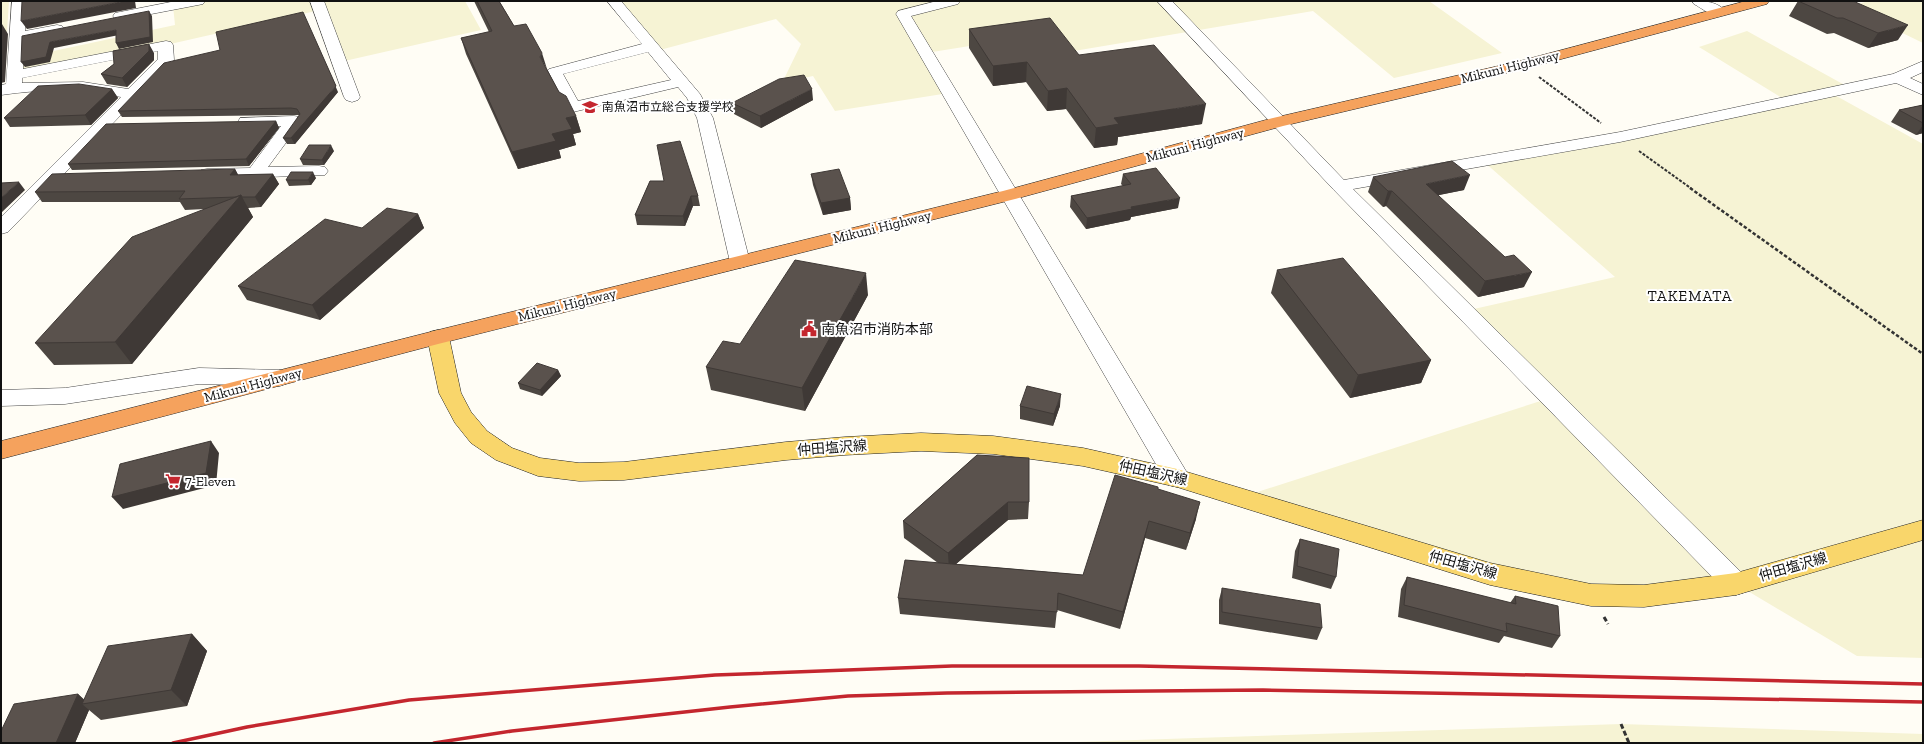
<svg xmlns="http://www.w3.org/2000/svg" width="1924" height="744" font-family="'Zilla Slab','Noto Sans JP',serif">
<style>
.farmland{fill:#f6f3d4}
.lines{fill:none;stroke-linecap:round;stroke-linejoin:round}
.minor-casing{stroke:#444;stroke-width:1}
.major-casing{stroke:#222;stroke-width:1}
.highway-casing{stroke:#222;stroke-width:1}
.path-far2{stroke:#333;stroke-width:2;stroke-dasharray:3 1.5;stroke-linecap:butt}
.path-far1{stroke:#333;stroke-width:2.5;stroke-dasharray:3.5 2;stroke-linecap:butt}
.path{stroke:#333;stroke-width:3;stroke-dasharray:5 2.5;stroke-linecap:butt}
.minor{fill:#fff;fill-rule:evenodd}
.major{fill:#f9d66b;fill-rule:evenodd}
.highway{fill:#f5a25d;fill-rule:evenodd}
.rail{stroke:#c4262e;stroke-width:3.5}
.wall{fill:#4d4742}
.shaded-wall{fill:#3f3936}
.building{fill:#5a524d;stroke:#3f3936}
.labels{text-anchor:middle;dominant-baseline:central;stroke-width:4;stroke-linejoin:round;paint-order:stroke}
.far-poi-label{font-size:12px;fill:#111;stroke:#fff;text-anchor:start}
.street-label{font-size:14px;fill:#111;stroke:#fff}
.poi-label{font-size:14px;fill:#111;stroke:#fff;text-anchor:start}
.neighbourhood-label{font-size:15px;letter-spacing:1px;fill:#111;stroke:#fff}
</style>
<rect width="100%" height="100%" fill="#fffdf5"/>
<path class="farmland" d="M 1,1 L 9,1 L 7,32 L 1,33 Z
M 198,1 L 465,1 L 481,30 L 340,62 L 320,10 L 166,45 L 16,75 L 16,59 L 175,25 L 173,6 Z
M 614,1 L 1429,1 L 1502,53 L 1394,78 L 1313,11 L 1074,51 L 1058,32 L 926,53 L 949,93 L 835,111 L 813,76 L 782,83 L 801,44 L 776,19 L 656,51 Z
M 1868,1 L 1923,1 L 1923,43 L 1849,7 Z
M 1747,31 L 1850,88 L 1831,93 L 1923,144 L 1923,658 L 1857,656 L 1736,584 L 1591,595 L 1242,497 L 1550,398 L 1465,311 L 1615,277 L 1483,161 L 1787,101 L 1699,47 Z
M 1621,724 L 1923,734 L 1923,743 L 1045,743 Z"/>
<g class="lines">
<defs>
<path id="minor" d="M 12,1 L 26,1 L 25,31 L 57,25 L 62,26 L 64,29 L 62,32 L 24,40 L 23,69 L 166,41 L 171,42 L 173,45 L 174,60 L 8,232 L 1,234 L 1,217 L 121,97 C 81,89 41,89 1,95 L 1,85 L 6,84 ZM 158,51 L 158,59 L 128,89 L 83,82 L 22,83 L 22,78 Z
M 176,1 L 205,1 L 203,4 L 198,5 L 120,20 L 115,19 L 113,16 L 115,13 L 120,12 Z
M 310,1 L 324,1 L 360,97 L 358,100 L 352,102 L 346,100 L 344,97 Z
M 607,1 L 621,1 L 700,94 L 713,118 L 750,262 L 747,266 L 740,268 L 733,266 L 730,262 L 697,118 L 687,98 L 678,87 L 573,112 L 567,110 L 565,107 L 546,72 L 549,69 L 642,44 ZM 648,52 L 671,80 L 578,101 L 563,74 Z
M 937,1 L 960,1 L 958,4 L 911,16 L 1186,471 L 1189,478 L 1186,485 L 1177,487 L 1168,485 L 896,14 L 898,11 Z
M 1157,1 L 1172,1 L 1344,180 L 1620,132 L 1893,74 L 1923,61 L 1923,72 L 1910,78 L 1923,84 L 1923,95 L 1896,83 L 1620,142 L 1353,189 L 1745,576 L 1749,584 L 1745,592 L 1736,595 L 1727,592 L 1334,190 Z
M 1692,1 C 1704,1 1718,1 1726,12 L 1724,15 C 1713,18 1703,9 1694,4 Z
M 294,116 L 300,117 L 302,121 L 268,167 L 319,166 L 325,167 L 328,171 L 325,175 L 207,179 L 201,178 L 198,174 L 201,170 L 207,169 L 250,168 L 281,126 L 246,127 L 240,126 L 238,122 L 240,118 Z
M 199,368 L 280,370 L 288,373 L 291,378 L 288,383 L 280,386 L 199,384 L 65,404 L 1,406 L 1,390 L 65,388 Z"/>
<path id="major" d="M 438,330 L 446,332 L 449,337 L 461,393 L 471,412 L 487,431 L 512,448 L 540,458 L 579,463 L 624,462 L 786,442 L 845,437 L 921,433 L 993,436 L 1083,448 L 1177,469 L 1490,563 L 1591,584 L 1644,585 L 1736,573 L 1923,520 L 1923,540 L 1736,595 L 1644,607 L 1591,606 L 1490,585 L 1177,487 L 1083,466 L 993,454 L 921,451 L 845,455 L 786,460 L 624,480 L 579,481 L 538,476 L 496,460 L 471,443 L 455,423 L 439,393 L 427,337 L 430,332 Z"/>
<path id="highway" d="M 1746,1 L 1769,1 L 1767,4 L 1528,68 L 1283,126 L 1015,199 L 438,344 L 1,459 L 1,441 L 438,330 L 1003,191 L 1273,118 L 1520,61 Z"/>
</defs>
<use href="#minor" class="minor-casing"/>
<use href="#major" class="major-casing"/>
<use href="#highway" class="highway-casing"/>
<path class="path-far2" d="M 1539,77 L 1601,123
M 1639,151 L 1692,189"/>
<path class="path-far1" d="M 1690,188 L 1923,354"/>
<path class="path" d="M 1604,617 L 1608,624
M 1621,724 L 1629,743"/>
<use href="#minor" class="minor"/>
<use href="#major" class="major"/>
<use href="#highway" class="highway"/>
<path class="rail" d="M 173,743 L 247,727 L 409,700 L 715,675 L 952,666 L 1139,666 L 1923,684
M 434,743 L 512,731 L 730,707 L 848,696 L 947,693 L 1263,690 L 1923,702"/>
</g>
<path class="wall" d="M 474,1 L 499,1 L 514,26 L 547,69 L 559,92 L 576,116 L 581,132 L 573,134 L 576,145 L 559,150 L 561,158 L 518,169 L 466,54 L 461,38 L 489,32 Z
M 1798,1 L 1853,1 L 1898,40 L 1868,48 L 1834,33 L 1827,34 L 1789,16 Z
M 969,29 L 1079,55 L 1202,124 L 1118,137 L 1117,145 L 1094,148 L 1066,109 L 1047,111 L 1026,82 L 993,86 L 969,48 Z
M 154,53 L 154,60 L 127,87 L 107,84 L 101,74 L 114,64 Z
M 112,89 L 118,98 L 91,125 L 10,127 L 4,118 Z
M 338,92 L 295,144 L 287,144 L 283,138 L 300,115 L 294,115 L 122,117 L 118,111 Z
M 813,100 L 761,128 L 734,114 L 732,103 Z
M 1923,105 L 1923,133 L 1916,135 L 1891,122 L 1899,110 Z
M 276,121 L 279,128 L 249,166 L 72,170 L 68,164 Z
M 334,151 L 324,165 L 303,165 L 300,159 Z
M 235,169 L 238,175 L 273,174 L 279,184 L 261,207 L 248,208 L 253,217 L 132,364 L 54,365 L 35,343 L 205,209 L 185,210 L 180,202 L 42,202 L 35,192 Z
M 811,174 L 850,198 L 851,210 L 823,215 L 813,185 Z
M 1123,174 L 1178,208 L 1131,217 L 1130,220 L 1086,229 L 1070,207 L 1071,196 L 1123,186 L 1121,184 Z
M 1373,177 L 1464,190 L 1438,195 L 1524,287 L 1478,297 L 1386,206 L 1383,207 L 1368,192 Z
M 316,178 L 311,185 L 289,186 L 286,180 Z
M 650,181 L 698,196 L 700,206 L 693,206 L 685,226 L 637,225 L 635,215 Z
M 418,214 L 424,228 L 320,320 L 247,300 L 238,286 L 362,228 Z
M 1277,270 L 1431,360 L 1421,383 L 1350,398 L 1271,293 Z
M 868,295 L 805,411 L 711,390 L 706,367 L 740,344 Z
M 558,370 L 561,376 L 542,396 L 520,389 L 518,383 Z
M 1020,406 L 1060,406 L 1053,426 L 1020,419 Z
M 977,455 L 1029,502 L 1028,519 L 1008,520 L 956,564 L 1083,575 L 1158,489 L 1196,519 L 1186,550 L 1145,538 L 1120,629 L 1057,610 L 1055,628 L 900,614 L 898,598 L 938,563 L 904,538 L 903,521 Z
M 1300,539 L 1336,577 L 1331,589 L 1292,578 L 1295,551 Z
M 1407,577 L 1510,603 L 1515,596 L 1560,636 L 1552,648 L 1504,636 L 1499,643 L 1398,617 L 1401,589 Z
M 1222,588 L 1322,628 L 1317,640 L 1219,624 L 1219,600 Z
M 192,634 L 207,651 L 187,706 L 101,720 L 89,710 L 75,743 L 1,743 L 78,694 L 84,700 Z"/>
<path class="shaded-wall" d="M 126,1 L 135,1 L 136,8 L 27,29 L 21,21 Z
M 149,11 L 152,16 L 153,42 L 119,49 L 116,43 Z
M 303,12 L 338,92 L 295,144 L 291,138 L 336,86 Z
M 2,24 L 8,34 L 5,82 L 1,83 L 1,32 Z
M 1908,25 L 1898,40 L 1868,48 L 1878,33 Z
M 116,30 L 119,35 L 54,48 L 50,62 L 25,67 L 21,62 L 50,42 Z
M 149,44 L 154,53 L 154,60 L 127,87 L 122,78 Z
M 542,53 L 547,69 L 540,57 Z
M 1027,62 L 1026,82 L 993,86 L 993,66 Z
M 1067,88 L 1066,109 L 1047,111 L 1048,91 Z
M 112,89 L 118,98 L 91,125 L 85,115 Z
M 812,89 L 813,100 L 761,128 L 760,116 Z
M 1206,104 L 1202,124 L 1118,137 L 1117,145 L 1094,148 L 1096,128 L 1114,118 Z
M 576,116 L 581,132 L 573,134 L 576,145 L 559,150 L 561,158 L 518,169 L 512,152 L 552,134 L 566,118 Z
M 276,121 L 279,128 L 249,166 L 246,159 Z
M 1923,125 L 1923,133 L 1916,135 Z
M 331,145 L 334,151 L 324,165 L 322,160 Z
M 235,169 L 241,180 L 230,175 Z
M 313,172 L 316,178 L 311,185 L 308,180 Z
M 273,174 L 279,184 L 261,207 L 255,197 Z
M 1470,175 L 1464,190 L 1420,199 L 1426,184 Z
M 19,182 L 25,190 L 1,213 L 1,198 Z
M 1388,191 L 1392,191 L 1386,206 L 1383,207 Z
M 241,195 L 253,217 L 132,364 L 115,342 Z
M 691,196 L 693,206 L 685,226 L 683,216 Z
M 850,198 L 851,210 L 823,215 L 821,203 Z
M 1180,198 L 1178,208 L 1131,217 L 1130,220 L 1086,229 L 1087,218 L 1131,207 Z
M 418,214 L 424,228 L 320,320 L 312,305 Z
M 1532,272 L 1524,287 L 1478,297 L 1485,281 Z
M 866,273 L 868,295 L 805,411 L 802,388 Z
M 1431,360 L 1421,383 L 1350,398 L 1358,375 Z
M 558,370 L 561,376 L 542,396 L 540,390 Z
M 1061,394 L 1060,406 L 1053,426 L 1054,414 Z
M 211,441 L 219,453 L 216,485 L 123,509 L 112,497 Z
M 1008,502 L 1008,520 L 949,570 L 948,553 Z
M 1200,502 L 1196,519 L 1186,550 L 1190,533 Z
M 1149,521 L 1145,538 L 1120,629 L 1123,612 Z
M 192,634 L 207,651 L 187,706 L 171,690 Z
M 78,694 L 88,703 L 82,704 L 89,710 L 75,743 L 56,743 Z"/>
<path class="building" d="M 22,1 L 126,1 L 21,21 Z
M 477,1 L 499,1 L 514,26 L 526,24 L 542,53 L 540,57 L 559,92 L 566,96 L 576,116 L 566,118 L 572,129 L 552,134 L 556,141 L 512,152 L 461,38 L 492,31 Z
M 1798,1 L 1853,1 L 1908,25 L 1878,33 L 1843,18 L 1837,18 Z
M 149,11 L 150,37 L 116,43 L 116,30 L 50,42 L 46,57 L 21,62 L 22,36 Z
M 303,12 L 336,86 L 291,138 L 283,138 L 300,114 L 297,109 L 291,108 L 118,111 L 164,63 L 220,50 L 216,32 Z
M 1050,18 L 1079,55 L 1154,45 L 1206,104 L 1114,118 L 1119,124 L 1096,128 L 1067,88 L 1048,91 L 1027,62 L 993,66 L 969,29 Z
M 149,44 L 149,51 L 122,78 L 101,74 L 114,64 L 113,51 Z
M 804,75 L 812,89 L 760,116 L 732,103 L 779,79 Z
M 79,84 L 112,89 L 85,115 L 4,118 L 38,86 Z
M 1923,105 L 1923,123 L 1899,110 Z
M 276,121 L 246,159 L 68,164 L 106,124 Z
M 680,141 L 698,196 L 691,196 L 683,216 L 635,215 L 650,181 L 664,181 L 657,145 Z
M 309,145 L 331,145 L 322,160 L 300,159 Z
M 1452,161 L 1470,175 L 1426,184 L 1505,257 L 1514,255 L 1532,272 L 1485,281 L 1392,191 L 1388,191 L 1373,177 Z
M 1156,168 L 1180,198 L 1131,207 L 1132,209 L 1087,218 L 1071,196 L 1131,184 L 1123,174 Z
M 235,169 L 230,175 L 273,174 L 255,197 L 242,197 L 241,195 L 236,197 L 179,199 L 185,191 L 35,192 L 52,174 Z
M 839,169 L 850,198 L 821,203 L 811,174 Z
M 291,172 L 313,172 L 308,180 L 286,180 Z
M 19,182 L 1,198 L 1,183 Z
M 241,195 L 115,342 L 35,343 L 132,237 Z
M 387,208 L 418,214 L 312,305 L 238,286 L 325,219 L 362,228 Z
M 1343,258 L 1431,360 L 1358,375 L 1277,270 Z
M 795,260 L 866,273 L 802,388 L 706,367 L 723,341 L 740,344 Z
M 537,363 L 558,370 L 540,390 L 518,383 Z
M 1027,386 L 1061,394 L 1054,414 L 1020,406 Z
M 211,441 L 206,473 L 112,497 L 120,464 Z
M 977,455 L 1029,458 L 1029,502 L 1008,502 L 948,553 L 903,521 Z
M 1115,475 L 1158,487 L 1158,489 L 1200,502 L 1190,533 L 1149,521 L 1123,612 L 1058,593 L 1057,612 L 898,598 L 905,560 L 1083,575 Z
M 1300,539 L 1339,549 L 1336,577 L 1297,566 Z
M 1407,577 L 1516,604 L 1515,596 L 1558,606 L 1560,636 L 1506,623 L 1507,632 L 1404,605 Z
M 1222,588 L 1320,604 L 1322,628 L 1222,612 Z
M 192,634 L 171,690 L 82,704 L 108,646 Z
M 78,694 L 56,743 L 1,743 L 1,731 L 14,704 Z"/>
<defs>
<symbol id="school-bare" viewBox="-9 -9 18 18"><path d="M0-5L7-2L0 1L-7-2ZM-4 1L0 2.5L4 1V4Q0 6-4 4Z" fill="#c4262e" stroke="#fff" stroke-width="2.5" paint-order="stroke"/></symbol>
<symbol id="civic-bare" viewBox="-9 -9 18 18"><path d="M-.6-6.5H3V-4.5H.6V-3L4-1V1h2V6H-6V1h2V-1L-.6-3ZM-1.2 2.5V6h2.4V2.5Z" fill="#c4262e" stroke="#fff" stroke-width="2.5" paint-order="stroke"/></symbol>
<symbol id="supermarket-bare" viewBox="-9 -9 18 18"><path d="M-6-5.5h2.5l.6 2H6L4.5 2H-2.5L-4.4-4H-6ZM-1.5 3.2a1.3 1.3 0 1 0 .1 0ZM3 3.2a1.3 1.3 0 1 0 .1 0Z" fill="#c4262e" stroke="#fff" stroke-width="2.5" paint-order="stroke"/></symbol>
</defs>
<g fill-rule="evenodd">
<use href="#school-bare" x="579" y="96" width="22" height="22"/>
<use href="#civic-bare" x="798" y="318" width="22" height="22"/>
<use href="#supermarket-bare" x="162" y="470" width="22" height="22"/>
</g>
<g class="labels">
<g class="far-poi-label">
<text x="602" y="107">南魚沼市立総合支援学校</text>
</g>
<g class="street-label">
<text transform="translate(1510 67) rotate(-14)">Mikuni Highway</text>
<text transform="translate(1195 145) rotate(-15)">Mikuni Highway</text>
<text transform="translate(882 227) rotate(-14)">Mikuni Highway</text>
<text transform="translate(567 305) rotate(-14)">Mikuni Highway</text>
<text transform="translate(253 385) rotate(-15)">Mikuni Highway</text>
<text transform="translate(832 448) rotate(-4)">仲田塩沢線</text>
<text transform="translate(1153 473) rotate(13)">仲田塩沢線</text>
<text transform="translate(1463 565) rotate(16)">仲田塩沢線</text>
<text transform="translate(1793 567) rotate(-16)">仲田塩沢線</text>
</g>
<g class="poi-label">
<text x="821" y="329">南魚沼市消防本部</text>
<text x="185" y="481">7-Eleven</text>
</g>
<g class="neighbourhood-label">
<text x="1690" y="296">TAKEMATA</text>
</g>
</g>
<rect width="1924" height="744" fill="none" stroke="#111111" stroke-width="4"/>
</svg>
